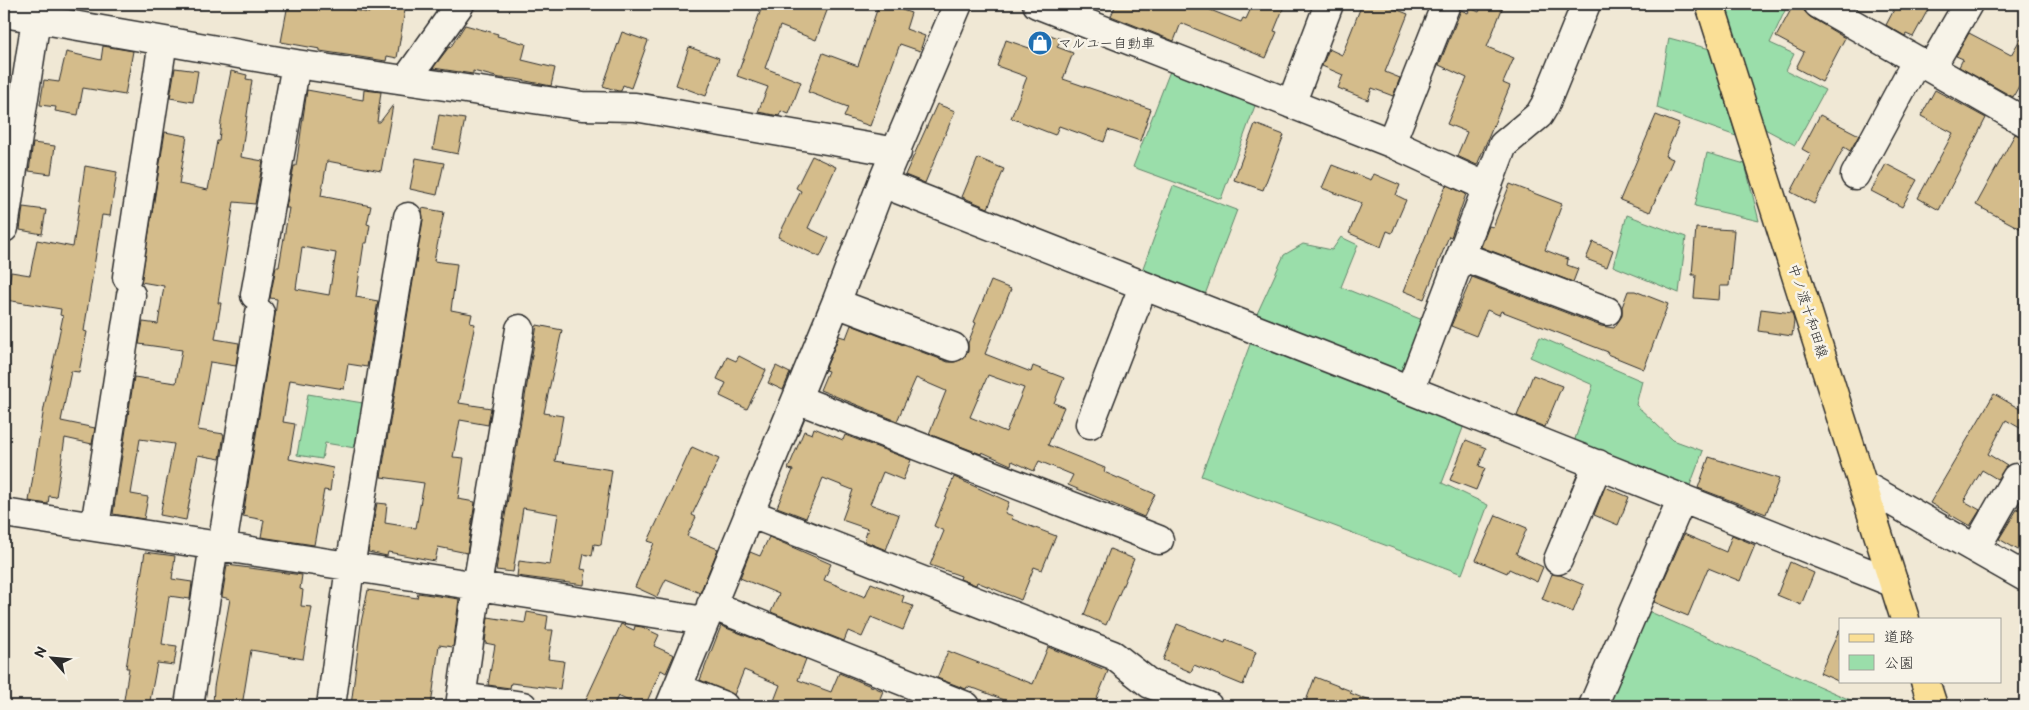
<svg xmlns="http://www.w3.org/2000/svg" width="2029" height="710" font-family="'Balsamiq Sans','Klee One',sans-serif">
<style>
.green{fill:#9adeaa;stroke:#62846a}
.building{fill:#d4bc8b;stroke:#2b2b2b;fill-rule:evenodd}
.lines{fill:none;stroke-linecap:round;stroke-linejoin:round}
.minor-casing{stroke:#2b2b2b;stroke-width:31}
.major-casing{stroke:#2b2b2b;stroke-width:31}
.minor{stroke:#f7f3e8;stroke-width:28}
.major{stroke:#fadf96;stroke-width:28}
.labels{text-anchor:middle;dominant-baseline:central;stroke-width:5;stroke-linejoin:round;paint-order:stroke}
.poi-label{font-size:14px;fill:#2b2b2b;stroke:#f7f3e8;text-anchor:start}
.street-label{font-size:14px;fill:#2b2b2b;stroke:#f7f3e8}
</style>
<rect width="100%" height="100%" fill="#f0e8d5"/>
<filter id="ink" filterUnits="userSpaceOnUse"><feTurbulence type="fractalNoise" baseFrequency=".02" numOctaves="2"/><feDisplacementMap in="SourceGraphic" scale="10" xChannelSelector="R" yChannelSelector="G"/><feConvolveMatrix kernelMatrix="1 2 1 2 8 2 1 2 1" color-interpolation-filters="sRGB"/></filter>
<g filter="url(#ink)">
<path class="green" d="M 1724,4 L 1788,4 L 1770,43 L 1794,54 L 1786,71 L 1825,90 L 1795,145 L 1763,128 Z
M 1669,38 L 1710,49 L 1736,136 L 1657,108 Z
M 1170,71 L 1256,103 L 1221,199 L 1133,167 Z
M 1707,153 L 1745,164 L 1759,221 L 1695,206 Z
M 1173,186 L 1237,210 L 1203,300 L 1140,276 Z
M 1627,215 L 1686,237 L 1679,293 L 1613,266 Z
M 1341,237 L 1358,245 L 1341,287 L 1425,321 L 1404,376 L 1256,316 L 1284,255 L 1303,244 L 1332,250 Z
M 1540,337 L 1642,381 L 1636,405 L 1673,440 L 1703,451 L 1689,488 L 1573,445 L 1593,385 L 1530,357 Z
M 1252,339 L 1466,420 L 1442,483 L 1488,505 L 1462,574 L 1201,476 Z
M 308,394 L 363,403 L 355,448 L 325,443 L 322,459 L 297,455 Z
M 1648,611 L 1864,706 L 1607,706 Z"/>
<path class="building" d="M 288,4 L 322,4 L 369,13 L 371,4 L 406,4 L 397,58 L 387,56 L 386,61 L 320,51 L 320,49 L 281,42 Z
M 763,4 L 817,4 L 828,8 L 816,40 L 780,26 L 765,68 L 801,82 L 789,114 L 781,111 L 779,116 L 758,112 L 768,87 L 737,76 Z
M 879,4 L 884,4 L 911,13 L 906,29 L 925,36 L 920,51 L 900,44 L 870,126 L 844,117 L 848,107 L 808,92 L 823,53 L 858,66 Z
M 1116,4 L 1195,4 L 1241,22 L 1243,18 L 1246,19 L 1253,4 L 1285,4 L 1274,31 L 1277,32 L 1266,58 L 1181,23 L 1174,41 L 1111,16 Z
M 1362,4 L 1383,4 L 1408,14 L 1385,72 L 1400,78 L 1393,96 L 1372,88 L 1368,100 L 1338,88 L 1343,75 L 1322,66 L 1329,49 L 1342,55 Z
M 1483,4 L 1504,4 L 1487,47 L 1514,58 L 1503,83 L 1510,86 L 1477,165 L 1457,156 L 1467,132 L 1447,124 L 1467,78 L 1439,65 L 1461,10 L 1468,13 L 1470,8 L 1479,12 Z
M 1794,4 L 1802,4 L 1804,11 L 1810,17 L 1845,38 L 1822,82 L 1796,68 L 1804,52 L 1776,37 Z
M 1897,4 L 1931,4 L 1913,37 L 1906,34 L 1905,36 L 1886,25 Z
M 465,25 L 498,34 L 497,36 L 526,44 L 522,60 L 555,68 L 551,86 L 516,79 L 500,78 L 473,71 L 473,74 L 433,68 L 449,47 L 450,48 Z
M 2025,31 L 2025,75 L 2013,97 L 1959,67 L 1963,59 L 1956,56 L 1969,33 L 2011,55 Z
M 622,32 L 648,41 L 631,88 L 623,85 L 621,91 L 618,91 L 603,86 Z
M 1045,33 L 1061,39 L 1057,47 L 1073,53 L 1063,79 L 1151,109 L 1140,141 L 1108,130 L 1104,142 L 1059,126 L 1055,135 L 1011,118 L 1027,77 L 997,66 L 1006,40 L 1038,51 Z
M 103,46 L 133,51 L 125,95 L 83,88 L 78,115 L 55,111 L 56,107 L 40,105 L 44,80 L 59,82 L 66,52 L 101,60 Z
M 689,47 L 719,58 L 706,96 L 676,85 Z
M 175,68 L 198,71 L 193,102 L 170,98 Z
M 231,71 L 247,75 L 246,79 L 252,80 L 241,157 L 263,161 L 255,204 L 234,202 L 218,303 L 221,303 L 215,339 L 239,343 L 236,366 L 210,362 L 198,430 L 224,434 L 220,459 L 198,455 L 186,520 L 160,515 L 174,444 L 140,439 L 131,494 L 148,497 L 144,519 L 113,514 L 134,377 L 176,383 L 182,350 L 139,344 L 143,322 L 158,324 L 164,286 L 141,282 L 165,132 L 187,136 L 179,184 L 208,190 L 217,141 L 219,141 L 221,122 Z
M 307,90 L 363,100 L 364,90 L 381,92 L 377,122 L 380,122 L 393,105 L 381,171 L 327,161 L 321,196 L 371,206 L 367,224 L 370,225 L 367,243 L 364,243 L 356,297 L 378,301 L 367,367 L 348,364 L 344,389 L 290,380 L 283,422 L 295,424 L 289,459 L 333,468 L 330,491 L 324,490 L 314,545 L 261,537 L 264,520 L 243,516 L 275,316 L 277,299 L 270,298 L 276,267 L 279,267 L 289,208 L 286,208 L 294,166 L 296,166 ZM 302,247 L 336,253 L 329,295 L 296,289 Z
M 1935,90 L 1986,118 L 1939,210 L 1918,198 L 1953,133 L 1921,116 Z
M 937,104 L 955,111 L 925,183 L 905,175 Z
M 439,115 L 465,119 L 458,154 L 433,149 Z
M 1656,115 L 1679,124 L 1665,156 L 1673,159 L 1650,212 L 1620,200 Z
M 1820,115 L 1859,135 L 1850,151 L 1844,147 L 1814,204 L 1791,192 L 1811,154 L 1802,149 Z
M 1255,124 L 1284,135 L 1263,190 L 1234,180 Z
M 2015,134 L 2025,138 L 2025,231 L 1976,205 Z
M 33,143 L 55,146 L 51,174 L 29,171 Z
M 812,156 L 836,167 L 808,228 L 829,238 L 820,257 L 778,237 L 801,191 L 796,188 Z
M 416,158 L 444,163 L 437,195 L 410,189 Z
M 978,158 L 1004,169 L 988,208 L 962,197 Z
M 1886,164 L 1917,180 L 1902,207 L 1871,191 Z
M 1332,165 L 1371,180 L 1374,174 L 1400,185 L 1396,195 L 1406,200 L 1392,233 L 1387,231 L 1381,247 L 1349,233 L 1362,203 L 1322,188 Z
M 85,166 L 117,172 L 110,216 L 102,215 L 84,331 L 87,332 L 79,372 L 71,371 L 61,421 L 95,428 L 92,444 L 65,438 L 56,497 L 49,496 L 48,504 L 29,501 L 44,408 L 63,316 L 60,315 L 61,309 L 6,300 L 11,272 L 30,275 L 37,240 L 73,247 Z
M 1510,184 L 1562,204 L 1545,250 L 1568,259 L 1567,265 L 1578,269 L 1573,282 L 1481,247 L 1489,226 L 1493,227 Z
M 1446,185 L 1466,194 L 1451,237 L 1449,236 L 1424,299 L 1404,291 Z
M 23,207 L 46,210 L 42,234 L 20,230 Z
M 422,208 L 444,212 L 434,261 L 457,264 L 451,310 L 472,314 L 470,323 L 475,324 L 459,403 L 491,408 L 488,425 L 460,420 L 453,457 L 464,458 L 458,499 L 475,502 L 467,553 L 438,547 L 435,561 L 388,552 L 387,556 L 368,552 L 377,503 L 387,504 L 385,523 L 416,528 L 424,483 L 381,477 L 423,220 Z
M 1696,228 L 1734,230 L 1729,286 L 1720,286 L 1719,300 L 1694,298 L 1696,275 L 1692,275 Z
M 1593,242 L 1613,250 L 1607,267 L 1586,259 Z
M 1472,277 L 1601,326 L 1614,328 L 1622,316 L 1622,307 L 1628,291 L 1635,291 L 1668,304 L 1644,369 L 1607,354 L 1608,352 L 1501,311 L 1499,315 L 1487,310 L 1476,336 L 1451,326 Z
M 991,281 L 1011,289 L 985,354 L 1031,372 L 1033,366 L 1064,378 L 1054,403 L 1064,407 L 1048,445 L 1105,468 L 1104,472 L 1155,494 L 1144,517 L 1068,485 L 1073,475 L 1039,461 L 1034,471 L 1012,461 L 1011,465 L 982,452 L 981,454 L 929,434 L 946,391 L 916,378 L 897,421 L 820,390 L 828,371 L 825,370 L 839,336 L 846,338 L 851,325 L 948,362 L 955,362 L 962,359 L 968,352 L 968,343 L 976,323 L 974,322 ZM 988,375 L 1024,388 L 1006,432 L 970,417 Z
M 1761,309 L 1792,313 L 1794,321 L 1792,336 L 1758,331 Z
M 537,325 L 562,330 L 544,413 L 563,416 L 555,461 L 612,470 L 601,545 L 594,544 L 592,556 L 584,554 L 581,569 L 586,570 L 584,585 L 517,576 L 519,561 L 550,565 L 558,514 L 523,508 L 513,572 L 496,570 Z
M 739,356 L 766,370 L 747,409 L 720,396 L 726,383 L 717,379 L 727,357 L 736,361 Z
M 776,366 L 790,373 L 783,390 L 768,383 Z
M 1533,375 L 1562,386 L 1545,427 L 1517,416 Z
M 1994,394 L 2025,412 L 2025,431 L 2006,420 L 1988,454 L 2007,466 L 1997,479 L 1982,470 L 1964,501 L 1980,510 L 1970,526 L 1930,503 Z
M 814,428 L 843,440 L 845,435 L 911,460 L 903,480 L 883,472 L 870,504 L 899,515 L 886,550 L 864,541 L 868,529 L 842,520 L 853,490 L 823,478 L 806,518 L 777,507 L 793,470 L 788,469 L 804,431 L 812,434 Z
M 1466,440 L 1486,448 L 1479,466 L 1485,468 L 1476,490 L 1450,480 Z
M 692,447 L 719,459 L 692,515 L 696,517 L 687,536 L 718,549 L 700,593 L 666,579 L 657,597 L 635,587 L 654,543 L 648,541 Z
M 1709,457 L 1779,479 L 1766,514 L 1698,488 Z
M 954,477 L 1009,502 L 1005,513 L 1013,516 L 1012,519 L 1056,536 L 1042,570 L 1034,567 L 1021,600 L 977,582 L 976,585 L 960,579 L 961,576 L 930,565 L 944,531 L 934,526 Z
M 1605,487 L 1629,497 L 1618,525 L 1594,515 Z
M 2024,498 L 2025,499 L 2025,554 L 1999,539 Z
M 1496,515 L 1527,528 L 1516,554 L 1543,567 L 1537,582 L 1509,569 L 1507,573 L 1476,560 Z
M 1684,534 L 1726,552 L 1732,535 L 1755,545 L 1740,581 L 1708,568 L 1688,616 L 1654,602 Z
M 769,537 L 831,564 L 824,580 L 865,597 L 871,583 L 904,596 L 902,602 L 913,606 L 903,630 L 871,617 L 862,637 L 848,631 L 844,641 L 771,612 L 779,594 L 740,578 L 750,552 L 760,556 Z
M 1110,549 L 1134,559 L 1106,625 L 1084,615 Z
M 145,552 L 175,556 L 172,579 L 192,582 L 190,599 L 169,596 L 162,644 L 177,646 L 174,665 L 157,663 L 149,706 L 123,706 L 129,668 L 126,668 Z
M 1790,562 L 1814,573 L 1801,605 L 1777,595 Z
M 227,565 L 302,575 L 300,589 L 303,590 L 301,606 L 312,607 L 303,659 L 251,650 L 242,706 L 213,706 L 214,687 L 230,599 L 222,597 Z
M 1552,574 L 1560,575 L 1584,585 L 1573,612 L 1542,599 Z
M 368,590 L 417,598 L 418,593 L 459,599 L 453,647 L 439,645 L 431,706 L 407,706 L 385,703 L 385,706 L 351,706 L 361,623 Z
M 527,612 L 548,616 L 546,630 L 553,630 L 548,659 L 564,661 L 560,689 L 511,683 L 510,688 L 488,685 L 495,645 L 485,643 L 488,617 L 525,623 Z
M 621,624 L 634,630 L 635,626 L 642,627 L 659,635 L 654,646 L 674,655 L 666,673 L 661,670 L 645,706 L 639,706 L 618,696 L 613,706 L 583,706 Z
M 1177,624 L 1225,643 L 1226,640 L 1256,652 L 1243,685 L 1194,665 L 1191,672 L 1163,660 Z
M 721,626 L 806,659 L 798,680 L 831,692 L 839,673 L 883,691 L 877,706 L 772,706 L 780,685 L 744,670 L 734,695 L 700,680 Z
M 1840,629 L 1840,682 L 1820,673 Z
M 1048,647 L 1108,671 L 1094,706 L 1020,706 L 976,689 L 967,687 L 966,689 L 937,678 L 948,651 L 1033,684 Z
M 1315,677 L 1351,691 L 1350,693 L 1380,705 L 1380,706 L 1304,706 Z"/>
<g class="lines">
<defs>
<path id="minor" d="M 1037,4 L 1391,143 L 1487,187
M 1818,4 L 2025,122
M 4,13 L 296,64 L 582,106 L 635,107 L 897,152
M 1931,68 L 1968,4
M 406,80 L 460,4
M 1291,104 L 1329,4
M 1391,143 L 1446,4
M 1855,175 L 1917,60
M 882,183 L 1410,390 L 1894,583
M 4,228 L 36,19
M 1461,256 L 1607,311
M 127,277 L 163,41
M 255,295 L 296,64
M 836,303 L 953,347
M 1410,390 L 1503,145 L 1539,115 L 1545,105 L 1586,4
M 797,399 L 1159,540
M 1090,424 L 1143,287
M 1863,485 L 2025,577
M 4,513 L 705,621
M 749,513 L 1113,655 L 1150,684 L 1208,706
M 95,526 L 131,295
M 222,546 L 260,313
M 1976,548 L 2016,478 L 2025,483
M 1558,560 L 1598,464
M 711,605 L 966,706
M 678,688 L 724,706
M 462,697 L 523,706
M 189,706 L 214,545
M 331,706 L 350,567 L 408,217
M 460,706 L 477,586 L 520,329
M 670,706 L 836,303 L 882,183 L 958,4
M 1593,706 L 1682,498"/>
<path id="major" d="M 1710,4 L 1905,619
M 1925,681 L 1933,706"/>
</defs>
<use href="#minor" class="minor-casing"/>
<use href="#major" class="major-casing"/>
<use href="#minor" class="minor"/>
<use href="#major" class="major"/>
</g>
</g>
<defs>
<symbol id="shop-disc" viewBox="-11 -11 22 22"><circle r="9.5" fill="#1f6fb2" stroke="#f7f3e8"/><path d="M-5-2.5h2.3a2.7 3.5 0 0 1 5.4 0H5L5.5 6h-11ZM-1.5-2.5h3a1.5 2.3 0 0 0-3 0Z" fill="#fff"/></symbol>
</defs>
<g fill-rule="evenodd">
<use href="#shop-disc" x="1026" y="29" width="28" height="28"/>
</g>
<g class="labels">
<g class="poi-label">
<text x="1058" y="43">マルユー自動車</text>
</g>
<g class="street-label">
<text transform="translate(1808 311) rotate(72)">中ノ渡十和田線</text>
</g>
</g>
<rect width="2029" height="710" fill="none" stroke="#f7f3e8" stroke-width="20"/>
<rect x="10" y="10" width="2009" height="690" fill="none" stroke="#2b2b2b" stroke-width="2" filter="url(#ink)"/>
<rect x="1839" y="618" width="162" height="65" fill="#f7f3e8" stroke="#a5a39c"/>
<rect x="1849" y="634" width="25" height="8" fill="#fadf96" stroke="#a5a39c"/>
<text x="1884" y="642" font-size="15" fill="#2b2b2b">道路</text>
<rect x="1849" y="655" width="25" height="15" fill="#9adeaa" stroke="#a5a39c"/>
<text x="1884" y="668" font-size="15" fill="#2b2b2b">公園</text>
<g transform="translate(52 658) rotate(297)" stroke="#f7f3e8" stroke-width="4" paint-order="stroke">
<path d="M0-4L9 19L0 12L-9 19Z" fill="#2b2b2b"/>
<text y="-8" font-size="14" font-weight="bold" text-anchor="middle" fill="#2b2b2b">N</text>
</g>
</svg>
